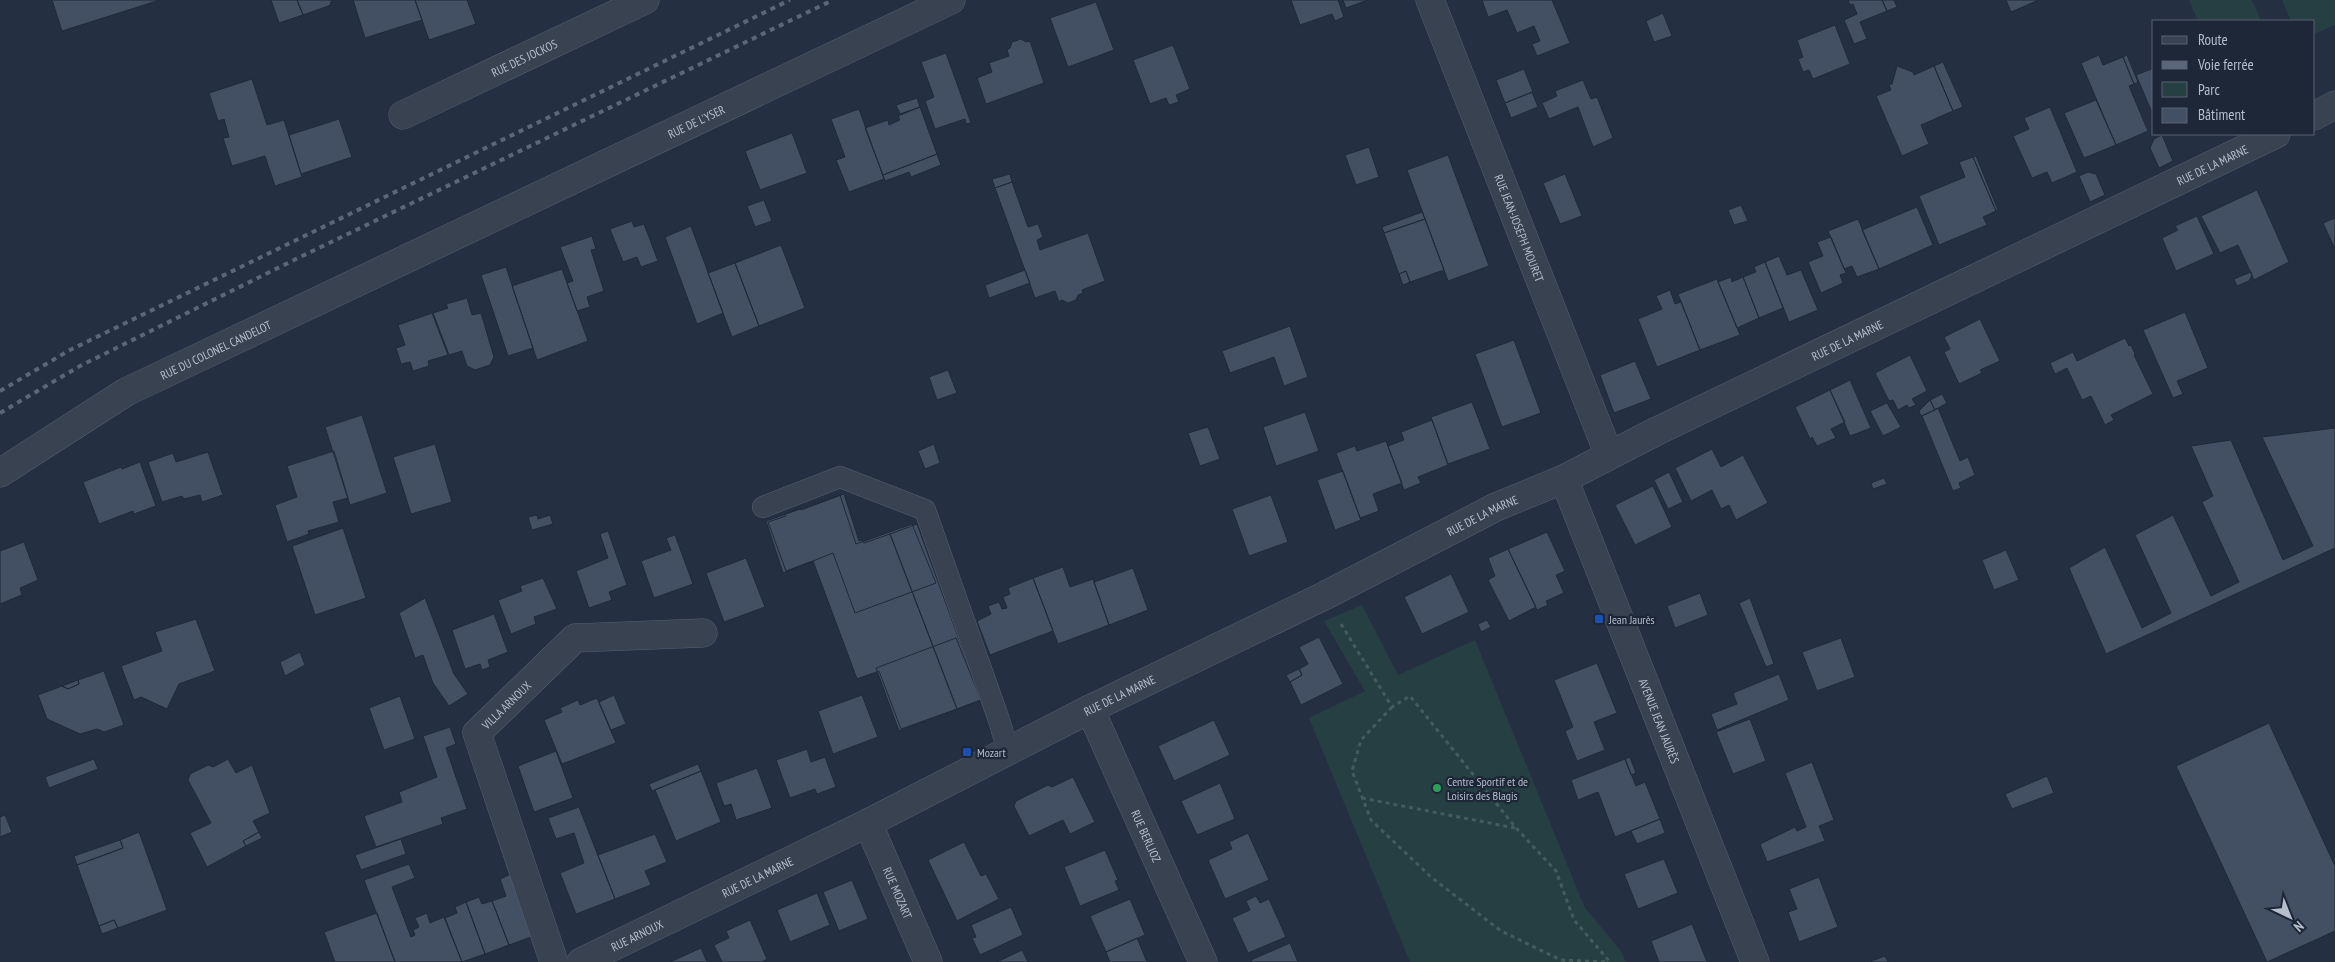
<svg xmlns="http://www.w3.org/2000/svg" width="2335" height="962" font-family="'PT Sans Narrow',sans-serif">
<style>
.green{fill:#263f43}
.building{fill:#435064;stroke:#1f2939}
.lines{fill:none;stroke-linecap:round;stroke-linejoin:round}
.lane-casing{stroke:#56606f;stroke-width:22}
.street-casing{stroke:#56606f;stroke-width:29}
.path{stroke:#445c60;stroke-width:3;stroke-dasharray:4 4;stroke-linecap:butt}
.lane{stroke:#384251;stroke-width:21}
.street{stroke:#384251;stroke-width:28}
.rail{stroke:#5a6679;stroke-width:4;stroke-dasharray:5 5;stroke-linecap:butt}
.transit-dot{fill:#1a4fb4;stroke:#1d2737;stroke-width:2}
.leisure-dot{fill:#2e9e5b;stroke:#1d2737;stroke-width:2}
.labels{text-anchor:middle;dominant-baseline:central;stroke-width:4.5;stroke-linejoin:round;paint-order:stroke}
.street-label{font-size:12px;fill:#b5becc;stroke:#1d2737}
.poi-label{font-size:12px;fill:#b5becc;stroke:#1d2737;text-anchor:start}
</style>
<rect width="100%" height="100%" fill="#243042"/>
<path class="green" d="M 2189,0 L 2252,0 L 2261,21 L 2198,21 Z
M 2282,0 L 2335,0 L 2335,25 L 2314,34 L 2314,21 L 2291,21 Z
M 1362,605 L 1398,675 L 1475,640 L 1585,908 L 1621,951 L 1626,962 L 1410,962 L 1309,718 L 1365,691 L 1324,621 Z"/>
<path class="building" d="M 52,0 L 160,0 L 62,31 Z
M 271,0 L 297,0 L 303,15 L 279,23 Z
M 297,0 L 331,0 L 332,2 L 330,3 L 331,5 L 303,15 Z
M 353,0 L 415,0 L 422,20 L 365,38 Z
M 415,0 L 467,0 L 476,24 L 429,40 Z
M 1291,0 L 1338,0 L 1344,17 L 1335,21 L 1332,14 L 1300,25 Z
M 1343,0 L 1368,0 L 1346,8 Z
M 1482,0 L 1552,0 L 1570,43 L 1537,56 L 1532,44 L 1540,41 L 1534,26 L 1517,33 L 1507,10 L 1488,17 Z
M 1848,0 L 1882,0 L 1887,11 L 1860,22 L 1867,39 L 1854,44 L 1844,20 L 1857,14 L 1853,4 L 1850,5 Z
M 1882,0 L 1894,0 L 1897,7 L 1887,11 Z
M 2006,0 L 2039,0 L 2011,12 Z
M 1096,2 L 1114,50 L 1068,67 L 1050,18 Z
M 1663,13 L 1672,36 L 1654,42 L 1646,21 Z
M 1835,25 L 1850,64 L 1813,79 L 1809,70 L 1803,72 L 1798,59 L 1803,57 L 1797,40 Z
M 1021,39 L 1026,42 L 1030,41 L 1044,83 L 986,104 L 977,78 L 992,72 L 989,63 L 1009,56 L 1007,50 L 1010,48 L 1012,42 Z
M 1173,45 L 1190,89 L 1176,95 L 1179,102 L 1169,105 L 1166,98 L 1150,104 L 1133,60 Z
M 946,53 L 971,123 L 966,124 L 965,119 L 935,129 L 925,101 L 934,97 L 921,62 Z
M 2099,55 L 2103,65 L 2123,57 L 2134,84 L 2129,86 L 2148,131 L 2116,145 L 2081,63 Z
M 2127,55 L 2138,82 L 2134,84 L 2123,57 Z
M 1943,62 L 1963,107 L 1953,111 L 1934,66 Z
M 1897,66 L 1913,72 L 1914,75 L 1934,66 L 1953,111 L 1921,125 L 1929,144 L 1902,156 L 1876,96 L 1891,90 L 1889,85 L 1892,84 Z
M 2154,68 L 2154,117 L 2136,75 Z
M 1524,69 L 1533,92 L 1505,103 L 1496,80 Z
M 252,79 L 267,125 L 284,120 L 302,177 L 275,186 L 265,156 L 232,166 L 223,138 L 229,137 L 224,119 L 218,121 L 209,93 Z
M 1583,80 L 1591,99 L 1597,97 L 1613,138 L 1593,147 L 1578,107 L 1549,119 L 1542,103 L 1557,96 L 1555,91 Z
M 1532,92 L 1538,107 L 1511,118 L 1505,103 Z
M 917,98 L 920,107 L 900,114 L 896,105 Z
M 2096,100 L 2116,145 L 2084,158 L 2064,113 Z
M 920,107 L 937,154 L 883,175 L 865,128 L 888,120 L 889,125 L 900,120 L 898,116 Z
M 2050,107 L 2077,172 L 2052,183 L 2047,172 L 2032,178 L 2013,136 L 2029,129 L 2024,118 Z
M 859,109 L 884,179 L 849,192 L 836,160 L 845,157 L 831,119 Z
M 339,119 L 352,157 L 301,174 L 289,135 Z
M 792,133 L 807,173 L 760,190 L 745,151 Z
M 2162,135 L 2173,161 L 2159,168 L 2150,148 L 2154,139 Z
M 1369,147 L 1379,177 L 1356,185 L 1345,155 Z
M 937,154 L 941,165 L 911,177 L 909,172 L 885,181 L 883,175 Z
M 1448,155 L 1489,266 L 1448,281 L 1407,170 Z
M 1976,156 L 1998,210 L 1996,211 L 1973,157 Z
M 1973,157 L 1996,211 L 1983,217 L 1987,225 L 1939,245 L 1919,196 L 1965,177 L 1959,162 Z
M 2088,172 L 2096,174 L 2105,195 L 2090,202 L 2079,176 Z
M 1010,174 L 1012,182 L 995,188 L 992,179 Z
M 1565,174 L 1582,216 L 1560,224 L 1543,183 Z
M 1012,182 L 1028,227 L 1038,224 L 1043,237 L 1037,240 L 1040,250 L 1088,233 L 1105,281 L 1082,290 L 1083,293 L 1078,295 L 1076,300 L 1068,303 L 1062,300 L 1059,302 L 1055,291 L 1035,298 L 995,188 Z
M 2257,190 L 2289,262 L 2254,280 L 2238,245 L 2220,253 L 2201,216 Z
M 764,200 L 772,221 L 755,227 L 747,206 Z
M 1741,205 L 1748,221 L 1734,225 L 1728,210 Z
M 1917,207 L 1933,245 L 1879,269 L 1862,230 Z
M 1422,212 L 1425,219 L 1384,233 L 1382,227 Z
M 2197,216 L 2214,254 L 2176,271 L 2162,238 L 2178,230 L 2175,226 Z
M 2335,218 L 2335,249 L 2323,223 Z
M 1425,219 L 1444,270 L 1410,282 L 1406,271 L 1399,274 L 1384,233 Z
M 1858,219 L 1879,269 L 1857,277 L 1852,266 L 1844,269 L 1828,231 Z
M 632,221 L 634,227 L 644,224 L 658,261 L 641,267 L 637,257 L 623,262 L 610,229 Z
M 691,226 L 723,313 L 697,324 L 665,237 Z
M 592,236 L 596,249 L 591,250 L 604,291 L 587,297 L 590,307 L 577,311 L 567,283 L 573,281 L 560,247 Z
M 1831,237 L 1846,273 L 1840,275 L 1843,283 L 1821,293 L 1808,262 L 1823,256 L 1817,242 Z
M 781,245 L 805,308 L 759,326 L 735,263 Z
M 1779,256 L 1787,275 L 1801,270 L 1818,310 L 1789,322 L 1765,262 Z
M 1765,262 L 1783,308 L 1759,318 L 1743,277 L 1756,272 L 1754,267 Z
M 735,263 L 759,326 L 732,337 L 708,273 Z
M 506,267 L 533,348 L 508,356 L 481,275 Z
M 562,269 L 588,341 L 537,360 L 512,286 Z
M 1025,270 L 1030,283 L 989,298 L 985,285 Z
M 1406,271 L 1410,282 L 1403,285 L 1399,274 Z
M 2251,272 L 2252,275 L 2249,281 L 2237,286 L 2234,279 Z
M 1731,277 L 1732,282 L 1743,277 L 1759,318 L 1737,328 L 1718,282 Z
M 1717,279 L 1740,335 L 1700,350 L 1678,294 Z
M 1670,290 L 1675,304 L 1681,302 L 1700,350 L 1657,367 L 1638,319 L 1662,309 L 1656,296 Z
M 467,298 L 472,315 L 481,313 L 494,357 L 490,365 L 475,370 L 467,366 L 462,351 L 449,355 L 433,313 L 448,308 L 446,304 Z
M 2185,312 L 2208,368 L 2177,381 L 2183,394 L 2173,398 L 2143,330 Z
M 432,313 L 448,355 L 428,361 L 429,366 L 413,371 L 410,362 L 401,364 L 396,348 L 405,345 L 398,325 Z
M 1980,319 L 2000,361 L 1980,370 L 1982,373 L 1959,384 L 1944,352 L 1950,349 L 1944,337 Z
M 1290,326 L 1308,377 L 1284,386 L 1274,357 L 1230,373 L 1222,351 Z
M 2125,338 L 2129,346 L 2131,345 L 2135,354 L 2134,355 L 2153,394 L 2111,415 L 2114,420 L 2105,425 L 2091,396 L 2082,400 L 2067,368 L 2055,374 L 2050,363 L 2073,352 L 2077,361 Z
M 1514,340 L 1541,413 L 1502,427 L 1475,354 Z
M 1910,355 L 1927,391 L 1912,399 L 1916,405 L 1909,408 L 1907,405 L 1898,410 L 1893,400 L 1889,401 L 1875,373 Z
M 1635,361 L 1651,399 L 1614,413 L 1600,375 Z
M 948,370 L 957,393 L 937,400 L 929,377 Z
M 1850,380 L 1871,428 L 1850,436 L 1830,390 Z
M 1830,390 L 1845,422 L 1831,429 L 1836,438 L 1817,446 L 1812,437 L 1810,439 L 1795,407 Z
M 1942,394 L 1947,403 L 1935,410 L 1930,400 Z
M 1930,400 L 1935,410 L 1921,416 L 1919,411 Z
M 1472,402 L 1490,449 L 1448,464 L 1431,417 Z
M 1887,403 L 1901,427 L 1883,436 L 1870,411 Z
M 1938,408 L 1960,461 L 1968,457 L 1975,475 L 1959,483 L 1961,488 L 1953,491 L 1922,416 Z
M 1305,412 L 1319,451 L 1276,466 L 1263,427 Z
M 362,415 L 387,493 L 350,505 L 325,427 Z
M 1432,420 L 1448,465 L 1418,477 L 1421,483 L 1404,490 L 1388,446 L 1404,440 L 1401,432 Z
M 1208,427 L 1220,459 L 1200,466 L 1188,433 Z
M 2335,428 L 2335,548 L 2106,654 L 2069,568 L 2105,547 L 2142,628 L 2171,613 L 2135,535 L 2173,515 L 2211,596 L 2239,582 L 2202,502 L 2213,496 L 2191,446 L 2231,440 L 2283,560 L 2313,546 L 2262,437 Z
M 1386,441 L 1402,483 L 1373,494 L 1379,511 L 1360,518 L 1336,453 L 1355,446 L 1357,451 Z
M 435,444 L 452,502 L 411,514 L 393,457 Z
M 934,444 L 940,463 L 925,469 L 918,451 Z
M 1712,449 L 1721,467 L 1743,455 L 1768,503 L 1736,520 L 1729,505 L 1721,509 L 1712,490 L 1691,501 L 1675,468 Z
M 334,451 L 348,498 L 333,502 L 339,522 L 308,531 L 309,534 L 287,542 L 275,505 L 297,497 L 287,466 Z
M 208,452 L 223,495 L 202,502 L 200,495 L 184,499 L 182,496 L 162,502 L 148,462 L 173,453 L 176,462 Z
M 140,462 L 156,506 L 134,514 L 133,511 L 99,524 L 83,482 L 121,467 L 122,469 Z
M 1343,471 L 1361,520 L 1335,530 L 1317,480 Z
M 1669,472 L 1683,502 L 1668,509 L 1654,480 Z
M 1884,478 L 1887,484 L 1873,489 L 1871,483 Z
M 1653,486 L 1672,527 L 1635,545 L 1615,505 Z
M 844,494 L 859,541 L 862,540 L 864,543 L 890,534 L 957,709 L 901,729 L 879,671 L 857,679 L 813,561 L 786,571 L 768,522 L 786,516 L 785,514 L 801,508 L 801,510 Z
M 840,495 L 856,544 L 912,524 L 936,583 L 855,613 L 833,553 L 783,573 L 766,521 Z
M 1271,495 L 1288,542 L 1249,556 L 1232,509 Z
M 537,515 L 538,519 L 550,515 L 553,524 L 532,530 L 528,517 Z
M 917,524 L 981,700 L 957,709 L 890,534 Z
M 343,528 L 366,598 L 315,615 L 292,546 Z
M 608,531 L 627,585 L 609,592 L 612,600 L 589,608 L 576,571 L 608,558 L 600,534 Z
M 1547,532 L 1565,571 L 1556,575 L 1564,593 L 1546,601 L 1548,605 L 1537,610 L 1508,549 Z
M 675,535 L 693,584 L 654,598 L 641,561 L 671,550 L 666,538 Z
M 24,542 L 38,580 L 20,588 L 22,595 L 0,604 L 0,551 Z
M 1508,549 L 1536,607 L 1509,621 L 1488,580 L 1495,576 L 1488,558 Z
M 2006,550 L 2019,580 L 1994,590 L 1982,560 Z
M 746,558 L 765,607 L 724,622 L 706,573 Z
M 1063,567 L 1070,587 L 1093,579 L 1109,625 L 1058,644 L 1033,578 Z
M 1133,568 L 1148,610 L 1109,625 L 1094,582 Z
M 1451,574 L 1469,612 L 1422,634 L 1404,597 Z
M 543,578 L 557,609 L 534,617 L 536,624 L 511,634 L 498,600 L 522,591 L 520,586 Z
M 1033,578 L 1053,631 L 990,655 L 977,621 L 991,614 L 988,606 L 999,602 L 1002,609 L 1007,608 L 1003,597 L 1010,594 L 1008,588 Z
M 1700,593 L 1708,615 L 1675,628 L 1667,606 Z
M 425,598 L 454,674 L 468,694 L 449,706 L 433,683 L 423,655 L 415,658 L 399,613 Z
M 1750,598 L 1774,664 L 1766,667 L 1739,603 Z
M 494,614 L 508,652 L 488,660 L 490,667 L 482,670 L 480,664 L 465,669 L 452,630 Z
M 196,619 L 215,671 L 179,684 L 167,709 L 141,697 L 134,700 L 121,666 L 162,651 L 155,632 Z
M 1487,620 L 1491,627 L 1481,632 L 1478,624 Z
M 1319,637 L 1343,684 L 1301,705 L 1290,682 L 1302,675 L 1299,669 L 1308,664 L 1299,647 Z
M 956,638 L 981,700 L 899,731 L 876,668 Z
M 1841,638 L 1855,677 L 1817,691 L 1802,652 Z
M 300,652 L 305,665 L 285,676 L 280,662 Z
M 1597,663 L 1617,713 L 1594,722 L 1605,750 L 1577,761 L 1565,731 L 1573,727 L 1554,680 Z
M 1299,669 L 1302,675 L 1290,682 L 1286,675 Z
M 104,671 L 124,725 L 104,732 L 97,729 L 80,734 L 47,719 L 38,695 L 62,686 L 68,689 L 79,684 L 78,680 Z
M 1779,674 L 1789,700 L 1717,730 L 1711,714 L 1737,704 L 1733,693 Z
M 78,680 L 79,684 L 68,689 L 62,686 Z
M 614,695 L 626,724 L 611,730 L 599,702 Z
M 862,695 L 878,737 L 833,754 L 818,711 Z
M 400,696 L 415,739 L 384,750 L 369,708 Z
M 597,698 L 616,743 L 562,764 L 544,720 L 562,712 L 560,708 L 578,700 L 580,705 Z
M 1750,719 L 1766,761 L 1733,774 L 1716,732 Z
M 1214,720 L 1230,755 L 1174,781 L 1158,746 Z
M 2269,723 L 2335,866 L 2335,931 L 2267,962 L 2176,766 Z
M 450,727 L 456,744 L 446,748 L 467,809 L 441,818 L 443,824 L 376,847 L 364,816 L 402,802 L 399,792 L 437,777 L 423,736 Z
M 807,749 L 811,762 L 825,757 L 836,787 L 817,794 L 815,789 L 790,798 L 776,760 Z
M 556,751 L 573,798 L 534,812 L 518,766 Z
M 1630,757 L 1636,773 L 1631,775 L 1625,759 Z
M 94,759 L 98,769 L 49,788 L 45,777 Z
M 228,759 L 236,773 L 252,765 L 270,813 L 253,821 L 259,832 L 243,841 L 246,846 L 207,867 L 190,833 L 211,823 L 188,780 L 190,774 L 208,765 L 213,767 Z
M 1625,759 L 1636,786 L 1645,782 L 1660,819 L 1615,837 L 1598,792 L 1578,800 L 1571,780 Z
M 1812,762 L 1834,820 L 1819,826 L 1825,841 L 1767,862 L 1760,844 L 1795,827 L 1797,831 L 1806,827 L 1785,773 Z
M 698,764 L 701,771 L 652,791 L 649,784 Z
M 757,768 L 772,808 L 736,820 L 731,804 L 724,806 L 716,783 Z
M 701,771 L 721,822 L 676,841 L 655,790 Z
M 2047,776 L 2054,793 L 2012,809 L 2005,794 Z
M 1073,777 L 1095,822 L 1070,834 L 1063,820 L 1029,836 L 1014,806 L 1016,801 L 1048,785 L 1052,787 Z
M 1220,783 L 1235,819 L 1197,835 L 1181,801 Z
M 579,807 L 615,899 L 576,914 L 560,873 L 584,863 L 574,833 L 556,839 L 548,818 Z
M 5,815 L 12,832 L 0,837 L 0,817 Z
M 1660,819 L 1665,833 L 1637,844 L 1631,831 Z
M 139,832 L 167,910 L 118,928 L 114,920 L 99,926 L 77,865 L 123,848 L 120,840 Z
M 259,832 L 262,838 L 246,846 L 243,841 Z
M 1248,833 L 1269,880 L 1225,899 L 1208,860 L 1232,849 L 1229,842 Z
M 655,834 L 667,862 L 645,871 L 651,885 L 615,899 L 598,855 Z
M 401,839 L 406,854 L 361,870 L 355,855 Z
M 120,840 L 123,848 L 77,865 L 74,856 Z
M 964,842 L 981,876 L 986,874 L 999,899 L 957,921 L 928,860 Z
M 1105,850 L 1118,880 L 1115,881 L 1119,890 L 1080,906 L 1064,867 Z
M 1664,859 L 1678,893 L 1638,909 L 1624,874 Z
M 409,864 L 415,878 L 392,887 L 411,937 L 415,935 L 413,930 L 419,927 L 415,918 L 427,913 L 430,923 L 444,917 L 462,962 L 395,962 L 364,880 Z
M 511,874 L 534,936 L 509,945 L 492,901 L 506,896 L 500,879 Z
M 1819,877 L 1838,927 L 1799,942 L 1788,912 L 1797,909 L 1789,889 Z
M 852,880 L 868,919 L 839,931 L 823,892 Z
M 817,893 L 830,925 L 790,942 L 777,910 Z
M 1256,896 L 1260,903 L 1269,899 L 1286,937 L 1248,953 L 1232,918 L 1250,910 L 1246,901 Z
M 479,897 L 482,904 L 492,901 L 509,945 L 485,954 L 466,902 Z
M 1130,899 L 1145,935 L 1106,952 L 1090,916 Z
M 466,902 L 485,954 L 462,962 L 445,918 L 457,913 L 455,907 Z
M 1011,907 L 1023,935 L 980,955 L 972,938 L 976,937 L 971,925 Z
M 377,913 L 395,962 L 335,962 L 324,932 Z
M 114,920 L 118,928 L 102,934 L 99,926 Z
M 750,920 L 767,959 L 762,962 L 722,962 L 714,945 L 729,938 L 726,931 Z
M 1692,924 L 1707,962 L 1659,962 L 1651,941 Z
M 1137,938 L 1147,962 L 1110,962 L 1106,952 Z
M 1290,943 L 1298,962 L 1252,962 L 1251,960 Z
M 701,948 L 707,962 L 670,962 Z
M 1022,950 L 1028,962 L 997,962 Z
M 1885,956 L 1888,962 L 1872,962 L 1871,961 Z"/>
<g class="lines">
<defs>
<path id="lane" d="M 763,507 L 840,477 L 925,510 L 999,720 L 1008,751"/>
<g id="street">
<path id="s1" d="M 1430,0 L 1609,455"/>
<path id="s2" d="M 403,115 L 645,0"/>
<path d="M 2314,116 L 2335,105"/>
<path id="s3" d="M 0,473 L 126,392 L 951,0"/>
<path id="s4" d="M 1564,479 L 1755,962"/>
<path id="s5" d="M 1090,709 L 1203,962"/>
<path id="s6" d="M 868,823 L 928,962"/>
<path id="s7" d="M 554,962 L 477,733 L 575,638 L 703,633"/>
<path id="s8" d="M 581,962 L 868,823 L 1090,709 L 1324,596 L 1496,507 L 1564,479 L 1657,431 L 2276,134"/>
</g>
</defs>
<use href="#lane" class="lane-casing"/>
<use href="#street" class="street-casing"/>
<path class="path" d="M 1341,624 L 1392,707 L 1410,696 L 1516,828 L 1556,871 L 1574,920 L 1610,962
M 1392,707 L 1361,740 L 1352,771 L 1371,820 L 1431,877 L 1501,931 L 1561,960 L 1609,962
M 1362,798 L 1515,828"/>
<use href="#lane" class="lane"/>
<use href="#street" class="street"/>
<path class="rail" d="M 0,391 L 70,350 L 790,0
M 0,413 L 80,366 L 296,259 L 833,0"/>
</g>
<g class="transit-dot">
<rect x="1594" y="614" width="10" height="10" rx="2.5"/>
<rect x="962" y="747" width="10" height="10" rx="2.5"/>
</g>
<circle class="leisure-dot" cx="1437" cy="788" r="5"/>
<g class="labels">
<g class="street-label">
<text stroke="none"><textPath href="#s2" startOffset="134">RUE DES JOCKOS</textPath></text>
<text stroke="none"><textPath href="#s3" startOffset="781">RUE DE L'YSER</textPath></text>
<text stroke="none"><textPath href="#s8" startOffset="1816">RUE DE LA MARNE</textPath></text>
<text stroke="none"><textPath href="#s1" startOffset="245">RUE JEAN-JOSEPH MOURET</textPath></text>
<text stroke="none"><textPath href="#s8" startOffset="1411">RUE DE LA MARNE</textPath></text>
<text stroke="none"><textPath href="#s3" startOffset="249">RUE DU COLONEL CANDELOT</textPath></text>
<text stroke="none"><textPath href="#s8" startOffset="1006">RUE DE LA MARNE</textPath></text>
<text stroke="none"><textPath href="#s8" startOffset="601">RUE DE LA MARNE</textPath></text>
<text stroke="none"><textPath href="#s7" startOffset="282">VILLA ARNOUX</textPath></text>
<text stroke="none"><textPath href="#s4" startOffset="260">AVENUE JEAN JAURÈS</textPath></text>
<text stroke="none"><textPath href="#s5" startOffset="139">RUE BERLIOZ</textPath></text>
<text stroke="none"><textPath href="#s8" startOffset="196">RUE DE LA MARNE</textPath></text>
<text stroke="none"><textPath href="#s6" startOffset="76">RUE MOZART</textPath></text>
<text stroke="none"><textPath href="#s8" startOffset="62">RUE ARNOUX</textPath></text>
</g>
<g class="poi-label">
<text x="1609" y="619">Jean Jaurès</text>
<text x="977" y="752">Mozart</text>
<text x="1447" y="781">Centre Sportif et de<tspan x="1447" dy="14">Loisirs des Blagis</tspan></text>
</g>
</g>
<rect x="2152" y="20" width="162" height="115" fill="#1d2737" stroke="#5a6373"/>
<rect x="2162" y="36" width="25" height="8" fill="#384251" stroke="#5a6373"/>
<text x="2198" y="45" font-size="15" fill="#b5becc">Route</text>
<rect x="2162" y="61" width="25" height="8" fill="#5a6679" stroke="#5a6373"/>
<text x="2198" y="70" font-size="15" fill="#b5becc">Voie ferrée</text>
<rect x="2162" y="82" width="25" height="15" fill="#263f43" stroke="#5a6373"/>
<text x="2198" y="95" font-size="15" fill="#b5becc">Parc</text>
<rect x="2162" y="108" width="25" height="15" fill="#435064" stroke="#5a6373"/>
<text x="2198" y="120" font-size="15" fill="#b5becc">Bâtiment</text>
<g transform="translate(2290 917) rotate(137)" stroke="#1d2737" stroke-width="4" paint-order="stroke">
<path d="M0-4L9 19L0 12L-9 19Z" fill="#b5becc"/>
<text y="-8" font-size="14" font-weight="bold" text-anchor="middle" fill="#b5becc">N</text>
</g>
</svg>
